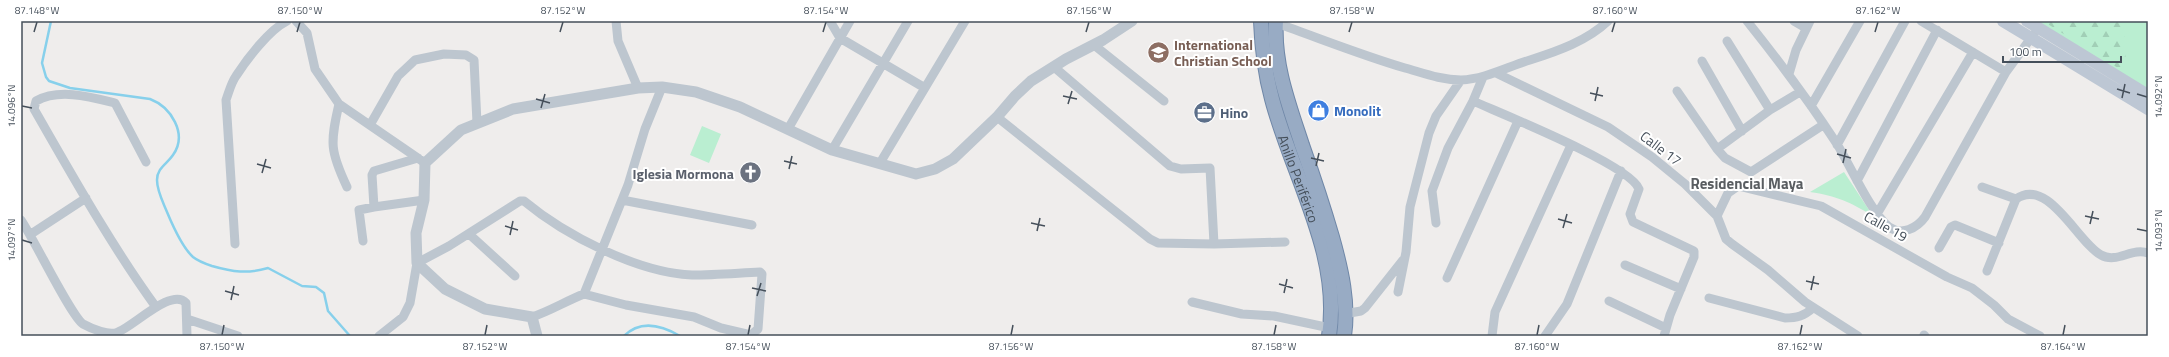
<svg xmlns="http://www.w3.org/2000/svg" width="2169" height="357" font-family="'Titillium Web',sans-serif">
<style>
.green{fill:#baeed1}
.forest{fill:url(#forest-firs)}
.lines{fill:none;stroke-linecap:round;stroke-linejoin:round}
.stream{stroke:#87d0eb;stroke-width:2.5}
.trunk-casing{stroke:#6f87a7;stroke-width:16}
.minor{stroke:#bdc6cf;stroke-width:9}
.tertiary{stroke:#bdc6cf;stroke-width:11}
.secondary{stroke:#bdc7d4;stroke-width:12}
.trunk{stroke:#98abc4;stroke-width:14}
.ticks{fill:none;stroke:#454f5a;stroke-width:1.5}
.labels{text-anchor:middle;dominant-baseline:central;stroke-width:4;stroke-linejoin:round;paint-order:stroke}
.education-label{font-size:14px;font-weight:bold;fill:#785e54;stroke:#fff;text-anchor:start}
.shop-label{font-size:14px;font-weight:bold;fill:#366cbe;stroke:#fff;text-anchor:start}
.service-label{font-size:14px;font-weight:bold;fill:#4e5e75;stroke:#fff;text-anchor:start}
.street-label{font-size:14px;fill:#454f5a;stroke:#fff}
.worship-label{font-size:14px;font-weight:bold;fill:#5b616d;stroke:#fff;text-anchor:end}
.neighbourhood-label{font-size:15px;font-weight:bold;fill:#595d61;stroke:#fff}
.neatline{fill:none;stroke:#454f5a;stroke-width:1.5}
.ticks-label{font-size:10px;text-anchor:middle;fill:#454f5a}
</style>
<defs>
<pattern id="forest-firs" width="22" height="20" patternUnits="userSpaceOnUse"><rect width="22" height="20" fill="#baeed1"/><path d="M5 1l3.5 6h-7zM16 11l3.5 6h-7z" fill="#a1ceb6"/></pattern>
</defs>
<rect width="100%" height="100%" fill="#efedec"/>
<path class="green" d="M 2036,21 L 2148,21 L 2148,89 Z
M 702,126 L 721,134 L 709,163 L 690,155 Z
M 1844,172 L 1873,216 C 1850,202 1837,196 1810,192 Z"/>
<path class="forest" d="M 2043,21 L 2124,21 L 2126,73 Z"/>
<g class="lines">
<path class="stream" d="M 51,21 L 42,63 L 46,77 L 49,81 L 70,88 L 150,99 C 171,107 188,134 173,155 C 167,164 157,168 157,180 C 157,191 163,202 167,212 C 172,224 183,248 193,257 C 198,261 206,264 212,266 C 233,272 247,274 268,268 L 302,286 L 316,287 L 324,293 L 328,311 L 350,336
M 624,336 C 641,319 663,326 680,336"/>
<defs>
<g id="trunk">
<path id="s1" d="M 1261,21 C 1262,48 1265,73 1272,99 C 1292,176 1342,254 1329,336"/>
<path d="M 1276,21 C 1273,64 1289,105 1302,145 C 1313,176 1323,206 1332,237 C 1341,269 1349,303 1344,336"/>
</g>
</defs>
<use href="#trunk" class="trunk-casing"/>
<path class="minor" d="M 296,21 L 307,33 L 315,69 L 339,104 L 425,163
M 616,21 L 618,41 L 638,88
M 830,21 L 840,38 L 925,88
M 1747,21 C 1779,61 1809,101 1837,144 C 1850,165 1871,213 1889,227 C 1902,236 1917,228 1925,217 L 2006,72 L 2034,34
M 1794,21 L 1806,28
M 1921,21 L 2006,72
M 1276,23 C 1319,38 1361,55 1405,68 C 1423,73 1441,80 1461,80 C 1485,79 1507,67 1530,60 C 1558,51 1587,41 1608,21
M 1727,41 L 1770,110
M 1094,45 L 1164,101
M 1702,61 L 1742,131
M 1054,67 L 1170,166 L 1181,169 L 1210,168 L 1214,244
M 1496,73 L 1608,127 L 1652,157 L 1685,184 L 1717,216 L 1726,239 L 1732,244 L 1768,270 L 1805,302 L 1858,336
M 1789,74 L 1796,50 L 1810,21
M 1677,91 L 1717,149 L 1725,158 L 1751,172 L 1823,125
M 1473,101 C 1502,114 1630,165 1639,189 L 1630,214 L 1633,222 L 1694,251 L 1694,257 L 1670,315 L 1664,336
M 339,104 C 330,143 330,151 347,187
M 1811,106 L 1860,21
M 997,117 L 1150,239 L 1158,243 L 1214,244 L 1285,242
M 370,125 L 398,76 L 415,60 L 444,54 L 466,55 L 474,60 L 477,123
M 788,129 L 850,21
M 1837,145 L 1905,21
M 1717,149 L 1770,110 L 1800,92
M 832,150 L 908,21
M 146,162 L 115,103 C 91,97 59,88 36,101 L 34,109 C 72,175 111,245 156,307
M 880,163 L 965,21
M 1857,181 L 1937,30
M 1982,187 L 2016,199
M 622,200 L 752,225
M 374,207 L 424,200
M 1877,214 L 1973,52
M 1717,216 L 1728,193 L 1738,186 L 1821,206 L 1947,277 L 1972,288 L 1994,305 L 2008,319 L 2040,336
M 21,220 C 34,239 71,316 83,324 C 92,329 109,336 118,332 C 134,326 172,287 186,303 L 187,336
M 1436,223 L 1432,191 L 1448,148 L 1473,101 L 1483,77
M 31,234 L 86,198
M 469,234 L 515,276
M 363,241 L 359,210 L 374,207 L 372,175 L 374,171 L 418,158
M 235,244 L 226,100 C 229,92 231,83 236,76 C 247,59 269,30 287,21
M 1939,248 L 1951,227 L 1955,225 L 1999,243
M 1625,265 L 1681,289
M 1987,271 L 2016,199 C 2048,176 2078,243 2101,255 C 2117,264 2132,247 2148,253
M 1447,278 L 1518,121
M 1398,292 L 1406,252 L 1410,207 L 1429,133 L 1436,116 L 1461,80
M 1709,298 L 1785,318 C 1797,318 1804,316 1813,308
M 1609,301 L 1666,328
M 1192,302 L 1242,314 L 1274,316 L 1330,328
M 1344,314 L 1361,311 L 1365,308 L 1403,260
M 532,317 C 550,311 566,301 584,294 L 628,185 L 645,129 L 662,87
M 187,319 L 238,336
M 1924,335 L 1925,336
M 379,336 L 403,317 L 410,303 L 417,263 L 449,246 L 520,201 L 524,201 C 565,235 638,273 692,275 C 715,275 738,273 760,272 L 762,274 L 758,329 L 751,335 L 721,328 L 694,317 L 626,305 L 584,294
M 1492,336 L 1495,312 L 1571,145
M 1545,336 L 1567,304 L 1621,171"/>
<path class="tertiary" d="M 537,336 L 532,317 L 485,309 L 445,289 L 417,263 L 416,233 L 424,200 L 425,163 L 461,130 L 513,109 L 638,88 L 662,87 L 696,92 L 740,107 L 832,150 L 916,174 L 935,169 L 953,159 L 997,117 L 1015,96 L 1031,81 L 1066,59 L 1103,40 L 1132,21"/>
<path class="secondary" d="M 2003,21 L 2148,109
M 2027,21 L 2148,95"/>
<use href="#trunk" class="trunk"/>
</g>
<path class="ticks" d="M 34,32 L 37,22M 297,32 L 300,22M 560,32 L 563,22M 823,32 L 826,22M 1086,32 L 1089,22M 1349,32 L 1352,22M 1612,32 L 1615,22M 1875,32 L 1878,22M 2117,89 L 2130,93M 1590,93 L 1603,96M 2137,94 L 2147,97M 1063,96 L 1077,99M 2122,98 L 2125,84M 536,99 L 550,103M 1595,101 L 1598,87M 1068,104 L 1072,91M 22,106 L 32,108M 541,108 L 545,94M 1837,154 L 1851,158M 1311,158 L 1324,161M 784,161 L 797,164M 1843,163 L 1846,149M 257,164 L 271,168M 1316,166 L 1319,153M 789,169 L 792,156M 262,173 L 266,159M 2085,216 L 2099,219M 1558,219 L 1572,223M 1031,223 L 1045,226M 2090,224 L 2093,211M 505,226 L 518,230M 1563,228 L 1567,214M 2137,229 L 2147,231M 1037,231 L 1040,218M 510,235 L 513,221M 22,240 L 32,243M 1806,281 L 1819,284M 1279,284 L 1293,288M 752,288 L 766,291M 1811,290 L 1814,276M 225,291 L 239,295M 1284,293 L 1287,279M 757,296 L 761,283M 231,300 L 234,286M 222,335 L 224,325M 485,335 L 487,325M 748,335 L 750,325M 1011,335 L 1013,325M 1274,335 L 1276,325M 1537,335 L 1539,325M 1800,335 L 1802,325M 2063,335 L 2065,325"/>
<defs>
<symbol id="school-disc" viewBox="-11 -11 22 22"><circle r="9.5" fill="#8d6e63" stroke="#fff"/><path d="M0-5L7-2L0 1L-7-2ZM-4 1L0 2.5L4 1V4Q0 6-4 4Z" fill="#fff"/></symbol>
<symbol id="shop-disc" viewBox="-11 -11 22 22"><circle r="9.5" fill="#3f7fe0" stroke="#fff"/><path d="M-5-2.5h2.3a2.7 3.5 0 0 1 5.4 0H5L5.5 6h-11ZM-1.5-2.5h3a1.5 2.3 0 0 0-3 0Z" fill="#fff"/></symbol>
<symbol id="office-disc" viewBox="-11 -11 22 22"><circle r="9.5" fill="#5c6f8a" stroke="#fff"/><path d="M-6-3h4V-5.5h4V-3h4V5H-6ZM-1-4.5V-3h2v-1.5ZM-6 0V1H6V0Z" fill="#fff"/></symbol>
<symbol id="church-disc" viewBox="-11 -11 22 22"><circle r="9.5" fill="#6b7280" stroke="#fff"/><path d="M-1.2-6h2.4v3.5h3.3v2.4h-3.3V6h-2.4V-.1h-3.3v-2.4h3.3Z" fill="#fff"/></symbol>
</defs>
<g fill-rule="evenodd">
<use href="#school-disc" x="1146" y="40" width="25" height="25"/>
<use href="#shop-disc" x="1306" y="98" width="25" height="25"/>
<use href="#office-disc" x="1192" y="100" width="25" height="25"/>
<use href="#church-disc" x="738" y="160" width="25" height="25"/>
</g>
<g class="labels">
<g class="education-label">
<text x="1174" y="44">International<tspan x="1174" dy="16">Christian School</tspan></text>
</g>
<g class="shop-label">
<text x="1334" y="110">Monolit</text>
</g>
<g class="service-label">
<text x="1220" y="112">Hino</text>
</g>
<g class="street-label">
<text transform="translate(1661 148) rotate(37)">Calle 17</text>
<text stroke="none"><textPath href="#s1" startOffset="163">Anillo Periférico</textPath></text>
<text transform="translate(1886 226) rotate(29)">Calle 19</text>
</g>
<g class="worship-label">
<text x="734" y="173">Iglesia Mormona</text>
</g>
<g class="neighbourhood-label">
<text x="1747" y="183">Residencial Maya</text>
</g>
</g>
<rect width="2169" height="357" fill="none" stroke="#ffffff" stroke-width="44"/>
<path d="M2003 56v6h118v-6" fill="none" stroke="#454f5a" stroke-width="2"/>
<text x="2009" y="56" font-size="12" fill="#454f5a" stroke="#ffffff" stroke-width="3" paint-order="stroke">100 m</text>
<rect x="22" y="22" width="2125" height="313" class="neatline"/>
<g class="ticks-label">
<text x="37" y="14">87.148°W</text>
<text x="300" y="14">87.150°W</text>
<text x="563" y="14">87.152°W</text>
<text x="826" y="14">87.154°W</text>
<text x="1089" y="14">87.156°W</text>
<text x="1352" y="14">87.158°W</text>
<text x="1615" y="14">87.160°W</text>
<text x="1878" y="14">87.162°W</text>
<text transform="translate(2158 97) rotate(-90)" y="4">14.092°N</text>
<text transform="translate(11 106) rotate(-90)" y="4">14.096°N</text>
<text transform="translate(2158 231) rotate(-90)" y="4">14.093°N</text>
<text transform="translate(11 240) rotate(-90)" y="4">14.097°N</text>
<text x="222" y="350">87.150°W</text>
<text x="485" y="350">87.152°W</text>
<text x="748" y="350">87.154°W</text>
<text x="1011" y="350">87.156°W</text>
<text x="1274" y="350">87.158°W</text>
<text x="1537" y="350">87.160°W</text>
<text x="1800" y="350">87.162°W</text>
<text x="2063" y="350">87.164°W</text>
</g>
</svg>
